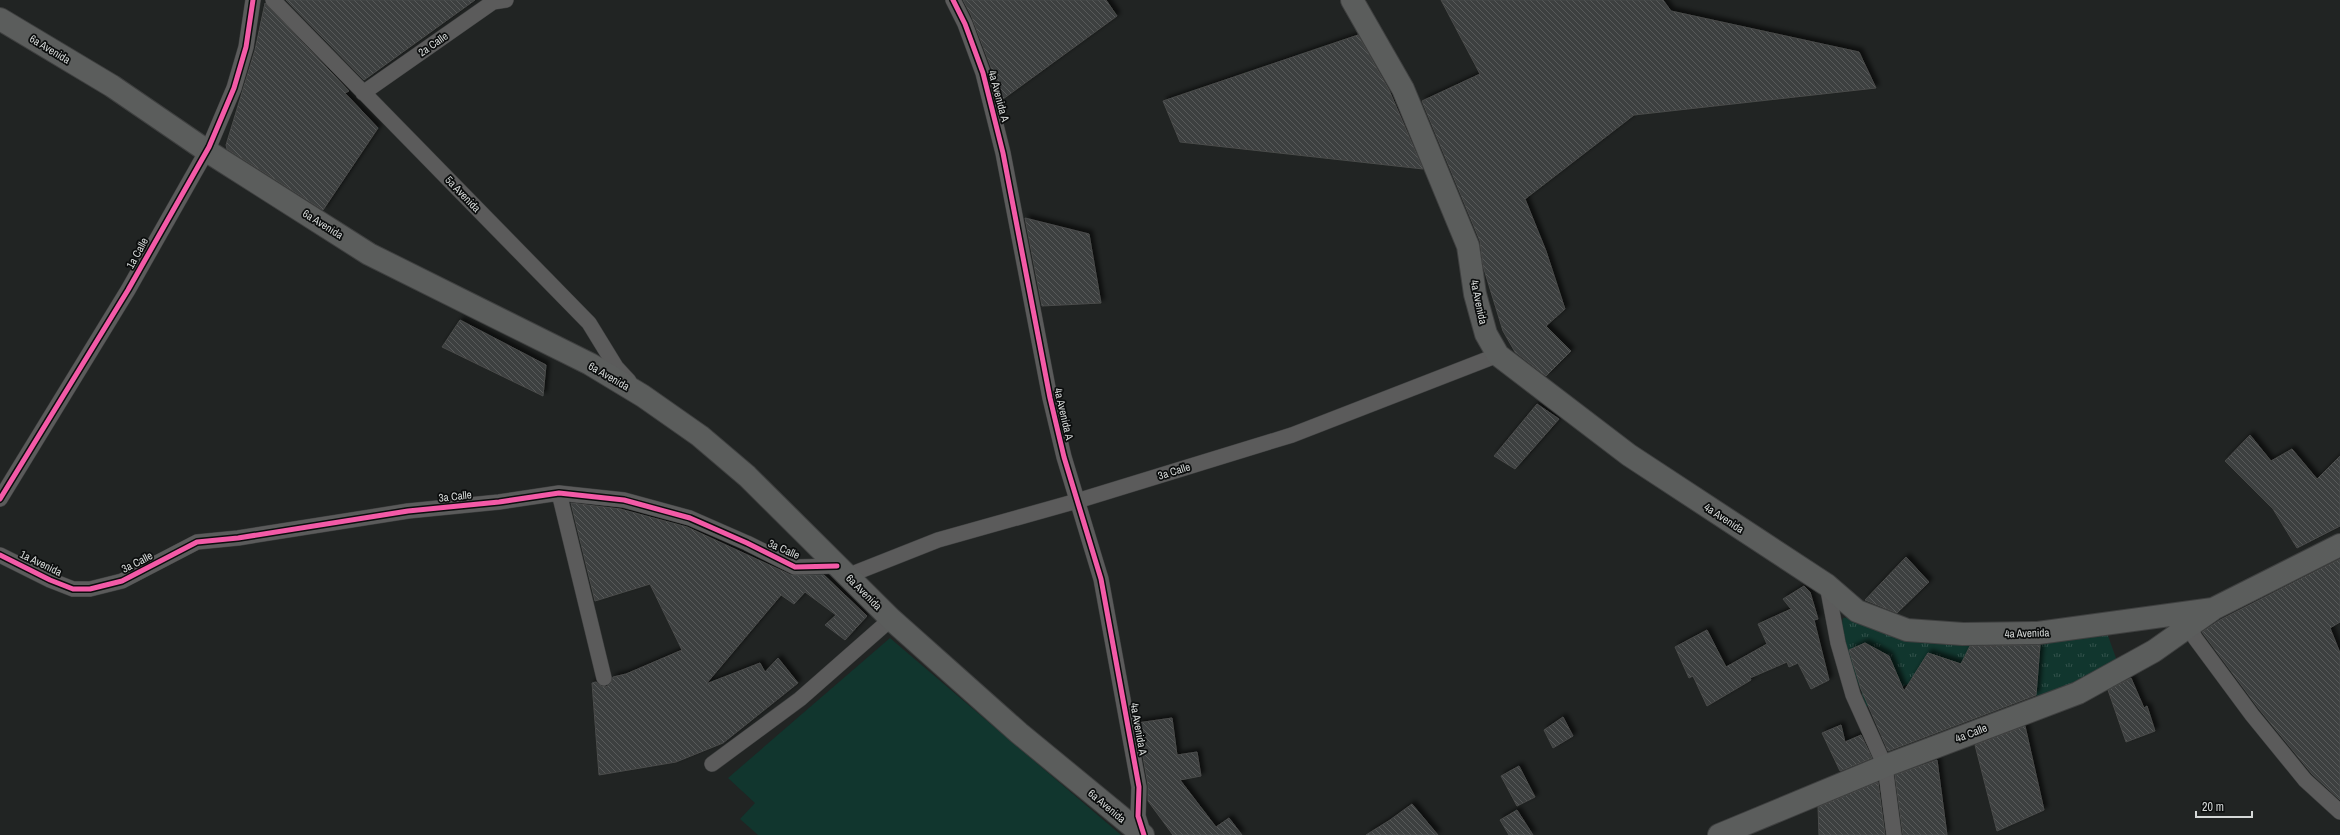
<svg xmlns="http://www.w3.org/2000/svg" width="2340" height="835" font-family="'Archivo Narrow',sans-serif">
<style>
.grass{fill:url(#grass-tufts)}
.pitch{fill:#11362e}
.building{fill:url(#building-back-hatch);stroke:#494b4a;filter:url(#shadow)}
.lines{fill:none;stroke-linecap:round;stroke-linejoin:round}
.street-casing{stroke:#3f4040;stroke-width:16}
.primary-casing{stroke:#3f4040;stroke-width:24}
.street{stroke:#5b5b5b;stroke-width:15}
.primary{stroke:#5b5d5c;stroke-width:22}
.cycleway-casing{stroke:#0b0d0d;stroke-width:8}
.cycleway{stroke:#f35aa7;stroke-width:5}
.labels{text-anchor:middle;dominant-baseline:central;stroke-width:3.5;stroke-linejoin:round;paint-order:stroke}
.street-label{font-size:11px;fill:#d5d8d7;stroke:#0b0d0d}
</style>
<defs>
<pattern id="grass-tufts" width="24" height="20" patternUnits="userSpaceOnUse"><rect width="24" height="20" fill="#11362e"/><path d="M3 7l-1-3M5 7V3M7 7l1-3M15 17l-1-3M17 17v-4M19 17l1-3" fill="none" stroke="#33524c"/></pattern>
<pattern id="building-back-hatch" width="6" height="6" patternUnits="userSpaceOnUse"><rect width="6" height="6" fill="#3e3f3f"/><path d="M-1 5l2 2M0 0l6 6M5-1l2 2" fill="none" stroke="#595a5a"/></pattern>
<filter id="shadow"><feDropShadow dx="3.5" dy="-3.5" stdDeviation="2" flood-color="#0009"/></filter>
</defs>
<rect width="100%" height="100%" fill="#212423"/>
<path class="grass" d="M 1852,617 L 1913,642 L 1987,646 L 1971,694 L 1932,671 L 1866,707 L 1861,690 L 1839,637 L 1843,618 Z
M 2107,633 L 2117,661 L 2051,695 L 2036,698 L 2040,641 Z"/>
<path class="pitch" d="M 890,638 L 1121,835 L 758,835 L 740,819 L 755,803 L 728,778 Z"/>
<path class="building" d="M 286,0 L 475,0 L 364,80 Z
M 963,0 L 1106,0 L 1117,16 L 1003,99 L 971,15 Z
M 1441,0 L 1663,0 L 1671,11 L 1859,52 L 1876,88 L 1634,115 L 1525,199 L 1546,251 L 1565,309 L 1546,326 L 1571,351 L 1546,376 L 1515,352 L 1503,331 L 1483,266 L 1480,241 L 1422,101 L 1480,74 Z
M 265,3 L 349,91 L 345,93 L 378,128 L 323,210 L 227,149 L 226,145 L 255,50 Z
M 1358,35 L 1389,90 L 1423,169 L 1180,142 L 1163,101 Z
M 1025,218 L 1089,234 L 1101,303 L 1042,306 Z
M 460,320 L 546,365 L 543,396 L 442,347 Z
M 1537,404 L 1559,419 L 1515,469 L 1494,456 Z
M 2250,435 L 2271,461 L 2292,449 L 2317,479 L 2340,456 L 2340,526 L 2297,548 L 2273,509 L 2225,461 Z
M 571,503 L 620,509 L 687,527 L 791,575 L 824,575 L 867,616 L 845,640 L 825,625 L 836,615 L 805,592 L 794,604 L 781,595 L 706,684 L 760,663 L 765,672 L 778,658 L 798,683 L 723,743 L 676,762 L 599,775 L 592,683 L 596,682 L 601,686 L 606,687 L 610,684 L 613,677 L 626,674 L 682,650 L 650,584 L 595,601 Z
M 1906,557 L 1929,582 L 1897,613 L 1865,600 Z
M 2340,559 L 2340,622 L 2330,628 L 2340,653 L 2340,800 L 2312,774 L 2259,709 L 2202,632 L 2220,620 Z
M 1804,586 L 1810,592 L 1818,619 L 1814,620 L 1829,680 L 1811,689 L 1798,663 L 1789,667 L 1787,662 L 1750,678 L 1751,680 L 1707,706 L 1693,676 L 1689,678 L 1675,647 L 1707,630 L 1726,667 L 1767,644 L 1758,624 L 1791,609 L 1783,599 Z
M 1865,643 L 1889,656 L 1904,691 L 1928,653 L 1961,664 L 1970,646 L 2040,645 L 2036,695 L 1888,751 L 1861,689 L 1849,650 Z
M 2131,678 L 2144,708 L 2147,706 L 2155,731 L 2126,742 L 2108,690 Z
M 1563,717 L 1573,736 L 1553,748 L 1544,730 Z
M 1172,718 L 1177,755 L 1197,752 L 1201,776 L 1180,780 L 1216,827 L 1229,818 L 1242,835 L 1173,835 L 1148,801 L 1148,785 L 1137,723 Z
M 1841,725 L 1845,742 L 1861,735 L 1872,758 L 1840,771 L 1822,733 Z
M 2025,726 L 2044,810 L 1997,831 L 1975,745 Z
M 1937,760 L 1947,835 L 1903,835 L 1895,775 Z
M 1519,766 L 1535,797 L 1517,806 L 1501,776 Z
M 1878,782 L 1885,835 L 1819,835 L 1818,807 Z
M 1412,804 L 1438,835 L 1366,835 L 1390,820 Z
M 1517,810 L 1533,835 L 1509,835 L 1500,820 Z"/>
<g class="lines">
<defs>
<path id="street" d="M 273,0 L 589,323 L 616,367 L 629,381
M 953,0 L 965,24 L 983,73 L 1003,153 L 1050,398 L 1064,457 L 1101,579 L 1139,787 L 1138,816 L 1144,835
M 363,93 L 493,2 L 506,0
M 559,493 L 604,678
M 0,499 L 128,290 L 209,147 L 234,88 L 246,47 L 253,0
M 0,555 L 50,580 L 73,589 L 90,589 L 122,581 L 197,542 L 238,538 L 408,511 L 499,502 L 559,493 L 624,500 L 690,518 L 747,543 L 795,567 L 837,566
M 847,576 L 938,540 L 1077,501 L 1292,435 L 1498,355
M 1827,585 L 1838,643 L 1853,695 L 1885,766 L 1894,835
M 2190,627 L 2195,638 L 2252,715 L 2305,780 L 2340,812
M 712,764 L 800,699 L 891,619"/>
<path id="primary" d="M 1352,0 L 1403,89 L 1468,246 L 1475,294 L 1486,334 L 1498,355 L 1629,455 L 1827,585 L 1857,611 L 1907,630 L 1963,634 L 2038,633 L 2213,609 L 2340,545
M 0,19 L 112,86 L 207,151 L 369,254 L 590,364 L 643,396 L 700,436 L 747,476 L 891,619 L 1019,733 L 1143,835
M 1719,835 L 1885,766 L 2078,693 L 2154,651 L 2212,610"/>
</defs>
<use href="#street" class="street-casing"/>
<use href="#primary" class="primary-casing"/>
<use href="#street" class="street"/>
<use href="#primary" class="primary"/>
<defs>
<path id="cycleway" d="M 953,0 L 965,24 L 983,73 L 1003,153 L 1050,398 L 1064,457 L 1101,579 L 1139,787 L 1138,816 L 1144,835
M 0,499 L 128,290 L 209,147 L 234,88 L 246,47 L 253,0
M 0,555 L 50,580 L 73,589 L 90,589 L 122,581 L 197,542 L 238,538 L 408,511 L 499,502 L 559,493 L 624,500 L 690,518 L 747,543 L 795,567 L 837,566"/>
</defs>
<use href="#cycleway" class="cycleway-casing"/>
<use href="#cycleway" class="cycleway"/>
</g>
<g class="labels">
<g class="street-label">
<text transform="translate(433 44) rotate(-35)">2a Calle</text>
<text transform="translate(50 49) rotate(31)">6a Avenida</text>
<text transform="translate(999 96) rotate(75)">4a Avenida A</text>
<text transform="translate(463 194) rotate(46)">5a Avenida</text>
<text transform="translate(323 224) rotate(32)">6a Avenida</text>
<text transform="translate(137 253) rotate(-61)">1a Calle</text>
<text transform="translate(1479 302) rotate(78)">4a Avenida</text>
<text transform="translate(609 376) rotate(30)">6a Avenida</text>
<text transform="translate(1064 414) rotate(77)">4a Avenida A</text>
<text transform="translate(1174 471) rotate(-17)">3a Calle</text>
<text transform="translate(455 496) rotate(-6)">3a Calle</text>
<text transform="translate(1724 518) rotate(33)">4a Avenida</text>
<text transform="translate(784 549) rotate(24)">3a Calle</text>
<text transform="translate(137 562) rotate(-27)">3a Calle</text>
<text transform="translate(41 563) rotate(26)">1a Avenida</text>
<text transform="translate(864 592) rotate(45)">6a Avenida</text>
<text transform="translate(2027 633) rotate(-2)">4a Avenida</text>
<text transform="translate(1139 729) rotate(80)">4a Avenida A</text>
<text transform="translate(1971 733) rotate(-21)">4a Calle</text>
<text transform="translate(1107 806) rotate(40)">6a Avenida</text>
</g>
</g>
<path d="M2196 811v6h56v-6" fill="none" stroke="#d5d8d7" stroke-width="2"/>
<text x="2202" y="811" font-size="12" fill="#d5d8d7" stroke="#0b0d0d" stroke-width="3" paint-order="stroke">20 m</text>
</svg>
